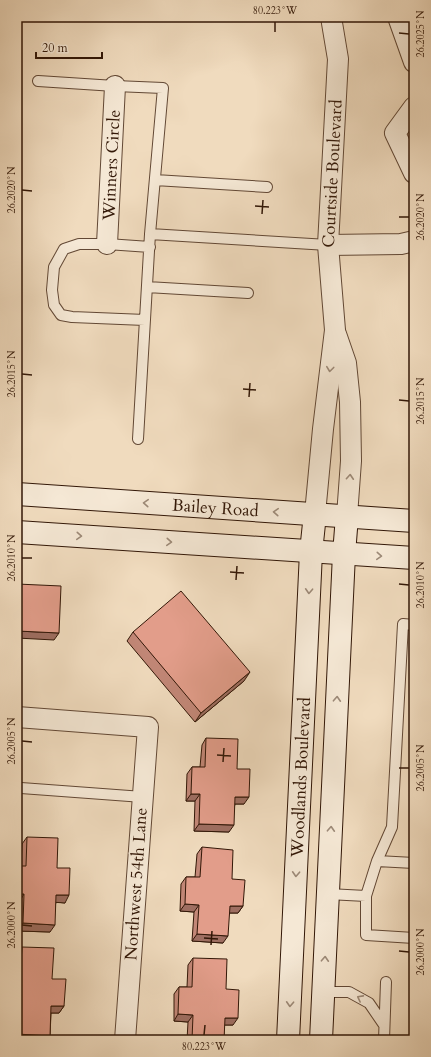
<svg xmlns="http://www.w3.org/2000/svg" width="431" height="1057" font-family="Cardo,serif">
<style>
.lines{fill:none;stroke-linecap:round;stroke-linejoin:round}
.lane-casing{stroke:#624835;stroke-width:12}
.street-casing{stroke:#624835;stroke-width:22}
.secondary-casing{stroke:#321707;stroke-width:24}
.lane{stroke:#f5e8d5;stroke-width:10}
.street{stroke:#f5e8d5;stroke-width:20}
.secondary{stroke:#f5e8d5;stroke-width:22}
.wall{fill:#c28777;stroke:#321707}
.shaded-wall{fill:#9e6e61;stroke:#321707}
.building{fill:#e29d8a;stroke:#321707}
.oneway{stroke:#9d8a78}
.ticks{fill:none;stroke:#321707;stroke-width:1.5}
.labels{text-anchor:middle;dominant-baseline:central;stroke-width:3;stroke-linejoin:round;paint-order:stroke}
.street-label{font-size:17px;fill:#321707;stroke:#f5e8d5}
.neatline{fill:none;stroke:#321707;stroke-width:1.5}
.ticks-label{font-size:10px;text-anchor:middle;fill:#321707}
</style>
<rect width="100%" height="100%" fill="#f0dbbe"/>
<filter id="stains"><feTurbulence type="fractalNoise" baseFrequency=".005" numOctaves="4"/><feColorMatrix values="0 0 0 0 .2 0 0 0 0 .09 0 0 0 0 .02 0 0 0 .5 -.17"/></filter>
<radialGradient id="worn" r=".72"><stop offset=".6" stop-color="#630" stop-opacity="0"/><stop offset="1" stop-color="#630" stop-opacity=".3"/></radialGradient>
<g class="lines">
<defs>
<path id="lane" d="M 38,81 L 115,86 L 163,88 L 150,234 L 138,439
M 155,180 L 267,187
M 150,234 L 328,245
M 147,287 L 248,293
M 145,320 L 72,317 L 61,315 L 54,305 L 52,290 L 54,267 L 64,249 L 79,244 L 107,244 L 150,247
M 414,625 L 403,624 L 392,827 L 377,861 L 414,863
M 21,788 L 143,797
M 328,894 L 366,896 L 366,935 L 414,938
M 366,896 L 377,861
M 323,992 L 349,992 L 369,1003 L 384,1025
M 384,1040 L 386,982"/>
<g id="street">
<path d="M 398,17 L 414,62"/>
<path d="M 414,107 L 395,133 L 414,173"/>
<path id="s1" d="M 107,244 L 115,86"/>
<path d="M 328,245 L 401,244 L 414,241"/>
<path d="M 336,334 L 346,363 L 350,402 L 351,461 L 347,516"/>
<path id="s2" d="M 315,514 L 323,429 L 335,330 L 328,245 L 338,59 L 331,17"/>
<path d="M 17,717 L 148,727 L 125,1040"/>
</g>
<g id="secondary">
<path id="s3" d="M 17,494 L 414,521"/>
<path d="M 17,532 L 414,558"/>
<path id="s4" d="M 288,1040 L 311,552 L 315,514"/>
<path d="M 321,1040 L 344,554 L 347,516"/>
</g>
</defs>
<use href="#lane" class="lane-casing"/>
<use href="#street" class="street-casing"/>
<use href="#secondary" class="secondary-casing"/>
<use href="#lane" class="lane"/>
<use href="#street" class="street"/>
<use href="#secondary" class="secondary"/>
</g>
<path class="wall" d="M 133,632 L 244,681 L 195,722 L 127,641 Z
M 206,738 L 237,769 L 244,804 L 235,804 L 229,832 L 194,831 L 195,801 L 186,801 L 187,774 L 192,767 L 200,767 L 202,745 Z
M 27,837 L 57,868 L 65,903 L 56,902 L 50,932 L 18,931 L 22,844 Z
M 202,847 L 232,879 L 243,906 L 238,913 L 229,913 L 223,943 L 192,941 L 194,912 L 180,911 L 181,884 L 186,877 L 195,877 L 197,854 Z
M 22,947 L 52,979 L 64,1006 L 59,1013 L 51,1013 L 50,1036 L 47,1040 L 17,1040 L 17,954 Z
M 193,958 L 226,989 L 233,1025 L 224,1025 L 224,1040 L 187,1040 L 188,1022 L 174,1021 L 174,994 L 179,987 L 187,987 L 188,965 Z"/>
<path class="shaded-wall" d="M 17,631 L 59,633 L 54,640 L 17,638 Z
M 250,672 L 244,681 L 195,722 L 201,713 Z
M 191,794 L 200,794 L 195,801 L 186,801 Z
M 235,797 L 249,797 L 244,804 L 230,804 Z
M 199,824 L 234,825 L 229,832 L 194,831 Z
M 17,894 L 24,894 L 20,901 L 17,901 Z
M 56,895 L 69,895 L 65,903 L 51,902 Z
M 185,904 L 199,905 L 194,912 L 180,911 Z
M 230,906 L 243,906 L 238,913 L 225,913 Z
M 23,923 L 55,925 L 50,932 L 18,931 Z
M 197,934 L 228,936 L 223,943 L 192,941 Z
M 51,1006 L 64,1006 L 59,1013 L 46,1013 Z
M 178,1014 L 193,1015 L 188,1022 L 174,1021 Z
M 225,1018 L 238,1018 L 233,1025 L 220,1025 Z
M 17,1034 L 50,1036 L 47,1040 L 17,1040 Z"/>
<path class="building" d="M 17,584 L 61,586 L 59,633 L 17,631 Z
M 181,591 L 250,672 L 201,713 L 133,632 Z
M 206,738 L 238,739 L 237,769 L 250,769 L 249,797 L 235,797 L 234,825 L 199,824 L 200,794 L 191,794 L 192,767 L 205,767 Z
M 27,837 L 58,838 L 57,868 L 70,868 L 69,895 L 56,895 L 55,925 L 23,923 L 24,894 L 17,894 L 17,866 L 26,866 Z
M 202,847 L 233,850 L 232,879 L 245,880 L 243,906 L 230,906 L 228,936 L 197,934 L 199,905 L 185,904 L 186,877 L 200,877 Z
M 22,947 L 54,948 L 52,979 L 66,979 L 64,1006 L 51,1006 L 50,1036 L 17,1034 L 19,1005 L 17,1005 L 17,976 L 20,977 Z
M 193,958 L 227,959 L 226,989 L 239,990 L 238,1018 L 225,1018 L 224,1040 L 192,1040 L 193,1015 L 178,1014 L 179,987 L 192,987 Z"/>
<defs><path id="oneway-chevron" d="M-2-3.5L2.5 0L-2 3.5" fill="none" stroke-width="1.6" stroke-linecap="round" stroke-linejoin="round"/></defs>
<g class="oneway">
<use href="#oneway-chevron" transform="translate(330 369) rotate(97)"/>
<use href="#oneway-chevron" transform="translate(350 477) rotate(-86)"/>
<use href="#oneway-chevron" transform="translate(146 503) rotate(-176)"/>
<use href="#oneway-chevron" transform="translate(276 512) rotate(-176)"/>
<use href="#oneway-chevron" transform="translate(79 536) rotate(4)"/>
<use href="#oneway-chevron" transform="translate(169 542) rotate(4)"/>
<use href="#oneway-chevron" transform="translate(379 556) rotate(4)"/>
<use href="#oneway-chevron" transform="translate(309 591) rotate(93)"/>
<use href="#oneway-chevron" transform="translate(337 699) rotate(-87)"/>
<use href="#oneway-chevron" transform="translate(331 829) rotate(-87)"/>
<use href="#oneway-chevron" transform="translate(296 874) rotate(93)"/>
<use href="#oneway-chevron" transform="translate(325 959) rotate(-87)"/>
<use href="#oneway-chevron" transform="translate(360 998) rotate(-152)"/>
<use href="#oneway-chevron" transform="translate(290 1004) rotate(93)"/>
</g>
<path class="ticks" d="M 275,32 L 275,22M 399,33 L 409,34M 22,190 L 32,191M 255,206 L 269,207M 262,214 L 263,200M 399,217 L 409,217M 22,374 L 32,375M 243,389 L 256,390M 249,397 L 250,383M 399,400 L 409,401M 22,558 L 32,558M 230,572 L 244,573M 236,580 L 237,566M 399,584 L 409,585M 22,741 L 32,742M 217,755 L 231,756M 223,762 L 224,748M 399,768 L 409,768M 22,925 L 32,926M 204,938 L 218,939M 211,945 L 212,931M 399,951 L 409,952M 204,1035 L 205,1025"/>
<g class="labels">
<g class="street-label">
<text stroke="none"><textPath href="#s1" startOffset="79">Winners Circle</textPath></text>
<text stroke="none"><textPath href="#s2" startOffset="342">Courtside Boulevard</textPath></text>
<text stroke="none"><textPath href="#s3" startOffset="199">Bailey Road</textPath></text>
<text stroke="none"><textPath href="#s4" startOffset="263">Woodlands Boulevard</textPath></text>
<text transform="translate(136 884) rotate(-86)">Northwest 54th Lane</text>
</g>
</g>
<rect width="431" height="1057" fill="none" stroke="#f0dbbe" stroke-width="44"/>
<path d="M36 52v6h66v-6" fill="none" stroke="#321707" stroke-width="2"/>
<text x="42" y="52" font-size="12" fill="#321707" stroke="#f5e8d5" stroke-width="3" paint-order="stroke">20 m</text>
<rect x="22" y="22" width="387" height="1013" class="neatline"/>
<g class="ticks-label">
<text x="275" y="14">80.223°W</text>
<text transform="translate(420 34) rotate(-90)" y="4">26.2025°N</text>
<text transform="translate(11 190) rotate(-90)" y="4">26.2020°N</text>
<text transform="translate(420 217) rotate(-90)" y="4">26.2020°N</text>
<text transform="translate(11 374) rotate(-90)" y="4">26.2015°N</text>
<text transform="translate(420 401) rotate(-90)" y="4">26.2015°N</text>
<text transform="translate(11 558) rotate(-90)" y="4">26.2010°N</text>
<text transform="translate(420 585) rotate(-90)" y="4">26.2010°N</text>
<text transform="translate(11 741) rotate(-90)" y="4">26.2005°N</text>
<text transform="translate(420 768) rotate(-90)" y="4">26.2005°N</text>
<text transform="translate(11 925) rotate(-90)" y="4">26.2000°N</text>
<text transform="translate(420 952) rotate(-90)" y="4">26.2000°N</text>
<text x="204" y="1050">80.223°W</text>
</g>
<rect width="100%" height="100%" filter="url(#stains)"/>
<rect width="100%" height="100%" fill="url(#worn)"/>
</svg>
